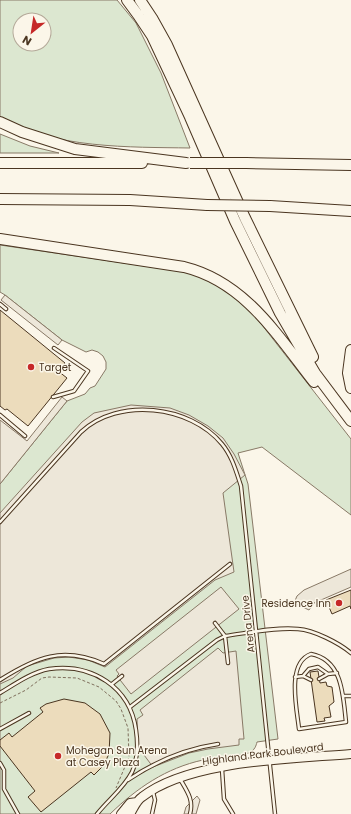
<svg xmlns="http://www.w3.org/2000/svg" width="351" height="814" font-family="Poppins,sans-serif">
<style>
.green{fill:#dce7d0;stroke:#887966;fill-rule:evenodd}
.parking{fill:#ede7d9;stroke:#887966}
.building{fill:#ecdcbc;stroke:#4a3520}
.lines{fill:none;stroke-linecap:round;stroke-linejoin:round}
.lane-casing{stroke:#4a3520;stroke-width:4.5}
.secondary-casing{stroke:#4a3520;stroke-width:10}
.highway-casing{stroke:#4a3520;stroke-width:12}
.path{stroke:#7f6f5c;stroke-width:1;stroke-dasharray:3 2;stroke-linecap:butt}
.lane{stroke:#fbf6e9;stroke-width:2.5}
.secondary{stroke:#fbf6e9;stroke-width:8}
.highway{stroke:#fbf6e9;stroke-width:10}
.highway-bridge-casing{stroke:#4a3520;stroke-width:12;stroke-linecap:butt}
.highway-bridge{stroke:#fbf6e9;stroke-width:10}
.poi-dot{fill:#c62828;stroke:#fbf6e9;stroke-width:1.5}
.labels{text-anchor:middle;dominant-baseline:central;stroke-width:3;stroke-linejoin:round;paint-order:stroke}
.poi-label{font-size:10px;fill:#4a3520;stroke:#fbf6e9;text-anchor:start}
.street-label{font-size:10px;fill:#4a3520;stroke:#fbf6e9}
</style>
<rect width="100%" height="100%" fill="#fbf6e9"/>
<path class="green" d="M 0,0 L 117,0 L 136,23 L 161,73 L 190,148 C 131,147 52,149 0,117 ZM 20,20 L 44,20 L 44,44 L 20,44 Z
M 0,134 L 30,146 L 59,153 L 0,153 Z
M 0,245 L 186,272 C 214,281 235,295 255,316 L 351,439 L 351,515 L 262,447 L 238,453 L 248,484 L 278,739 L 257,742 C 256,746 255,749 251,752 C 247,755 212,758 203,760 C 166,768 137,788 110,814 L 0,814 L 0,484 L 67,401 L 85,394 L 90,388 L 95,386 L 106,369 L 106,362 L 103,356 L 98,352 L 92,350 L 86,352 L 62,340 L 5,295 L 0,292 Z"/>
<path class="parking" d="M 5,295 L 62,340 L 58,345 L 1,300 Z
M 62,397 L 67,401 L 0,484 L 0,420 L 27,441 Z
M 131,405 L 170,408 L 189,415 L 208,426 L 223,438 L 234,454 L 245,475 L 223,493 L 234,572 L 215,580 L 105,667 L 88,660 L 69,657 L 54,658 L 27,666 L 13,678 L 0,684 L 0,513 L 82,422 L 94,413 Z
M 351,569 L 351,587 L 314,603 L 309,610 L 294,603 L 297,596 L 304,590 Z
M 221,587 L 239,609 L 131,694 L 117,676 L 119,674 L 116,670 Z
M 218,648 L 223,653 L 236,651 L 244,739 L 239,739 L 239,745 L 208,749 L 189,753 L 153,767 L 138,747 L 137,719 L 143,715 L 140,710 Z
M 197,796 L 200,800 L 196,814 L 184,814 L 186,807 Z"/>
<path class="building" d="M 0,310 L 65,363 L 58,371 L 67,378 L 28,426 L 7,409 L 5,410 L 0,406 Z
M 351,590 L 351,609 L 350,606 L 332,614 L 326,600 Z
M 318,671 L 320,683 L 326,682 L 327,686 L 332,687 L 334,702 L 329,706 L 331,717 L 324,718 L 325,721 L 317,722 L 310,672 Z
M 64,699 L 85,703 L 100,714 L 110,733 L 109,754 L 103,766 L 94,775 L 91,772 L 41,812 L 28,797 L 35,791 L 0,746 L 0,740 L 9,733 L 12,737 L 43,712 L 40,708 L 46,704 Z"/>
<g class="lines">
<defs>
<path id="lane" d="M 0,304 L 6,309
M 53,397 L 74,391 L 88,371 L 54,348
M 0,415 L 25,436
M 0,522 L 81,432 C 118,397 190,405 222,444 C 232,456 236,471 241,486 L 275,814
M 215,623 L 225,636 L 228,663
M 311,654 C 343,660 343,696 346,722 L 299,729 C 297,709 286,663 311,654 Z
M 303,676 L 309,669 L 318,667 L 328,674
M 295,677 L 303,676 L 311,680
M 319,679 L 328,674 L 337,673
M 0,680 C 36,657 63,646 104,664 L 230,564
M 112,684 L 122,676
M 0,693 C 15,684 32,672 49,669 C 92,663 130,687 136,730 C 138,744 138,759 132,772 C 124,788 108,800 97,814
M 344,696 L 351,696
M 130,707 L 217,640 L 225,636 C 248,633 274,627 298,629 C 314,630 339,643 351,653
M 0,729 L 29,713
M 0,763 L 4,770 L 4,789 L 18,814
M 222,769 L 224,799 L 233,814
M 180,779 C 187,791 194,800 190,814
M 128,780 C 156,761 184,749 218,744
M 152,814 L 155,800 L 153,792"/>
<path id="secondary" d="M 121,814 L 130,803 L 137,802
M 130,814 C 134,808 136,801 142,797 C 189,760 292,759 351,754"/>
<path id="highway" d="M 127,0 L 138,15 L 152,36 L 190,117 L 235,221 L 280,313 L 315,373 L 351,421
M 140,0 L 152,18 L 167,45 L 245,218 L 313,357
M 0,122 L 22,132 L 75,149 L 186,163
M 0,163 L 142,163
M 246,163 L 351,165
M 0,199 L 130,200 L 207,205
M 270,206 L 351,211
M 0,239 L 184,267 C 245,282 277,335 314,382
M 351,350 L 348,373 L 351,388"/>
</defs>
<use href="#lane" class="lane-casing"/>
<use href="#secondary" class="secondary-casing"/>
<use href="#highway" class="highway-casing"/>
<path class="path" d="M 0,703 L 26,690 L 42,678 L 49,677 L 77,678 L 99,687 L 116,701 L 121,709 L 128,728 L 129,757 L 116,788"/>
<use href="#lane" class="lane"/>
<use href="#secondary" class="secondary"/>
<use href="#highway" class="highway"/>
<defs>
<path id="highway-bridge" d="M 190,163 L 246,163
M 207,205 L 270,206"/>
</defs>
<use href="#highway-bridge" class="highway-bridge-casing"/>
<use href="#highway-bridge" class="highway-bridge"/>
</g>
<g class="poi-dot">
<circle cx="31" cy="367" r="4"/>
<circle cx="339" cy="603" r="4"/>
<circle cx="58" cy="756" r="4"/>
</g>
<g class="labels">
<g class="poi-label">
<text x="39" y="367">Target</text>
<text x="331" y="603" text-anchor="end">Residence Inn</text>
<text x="66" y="750">Mohegan Sun Arena<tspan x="66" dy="12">at Casey Plaza</tspan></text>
</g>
<g class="street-label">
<text transform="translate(248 624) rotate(-96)">Arena Drive</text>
<text transform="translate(263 754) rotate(-7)">Highland Park Boulevard</text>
</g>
</g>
<g transform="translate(32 32) rotate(210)"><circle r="19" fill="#fbf6e9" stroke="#b4a999"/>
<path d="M0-3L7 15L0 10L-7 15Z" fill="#c62828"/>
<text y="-6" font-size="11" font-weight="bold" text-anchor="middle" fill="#4a3520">N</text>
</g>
</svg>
